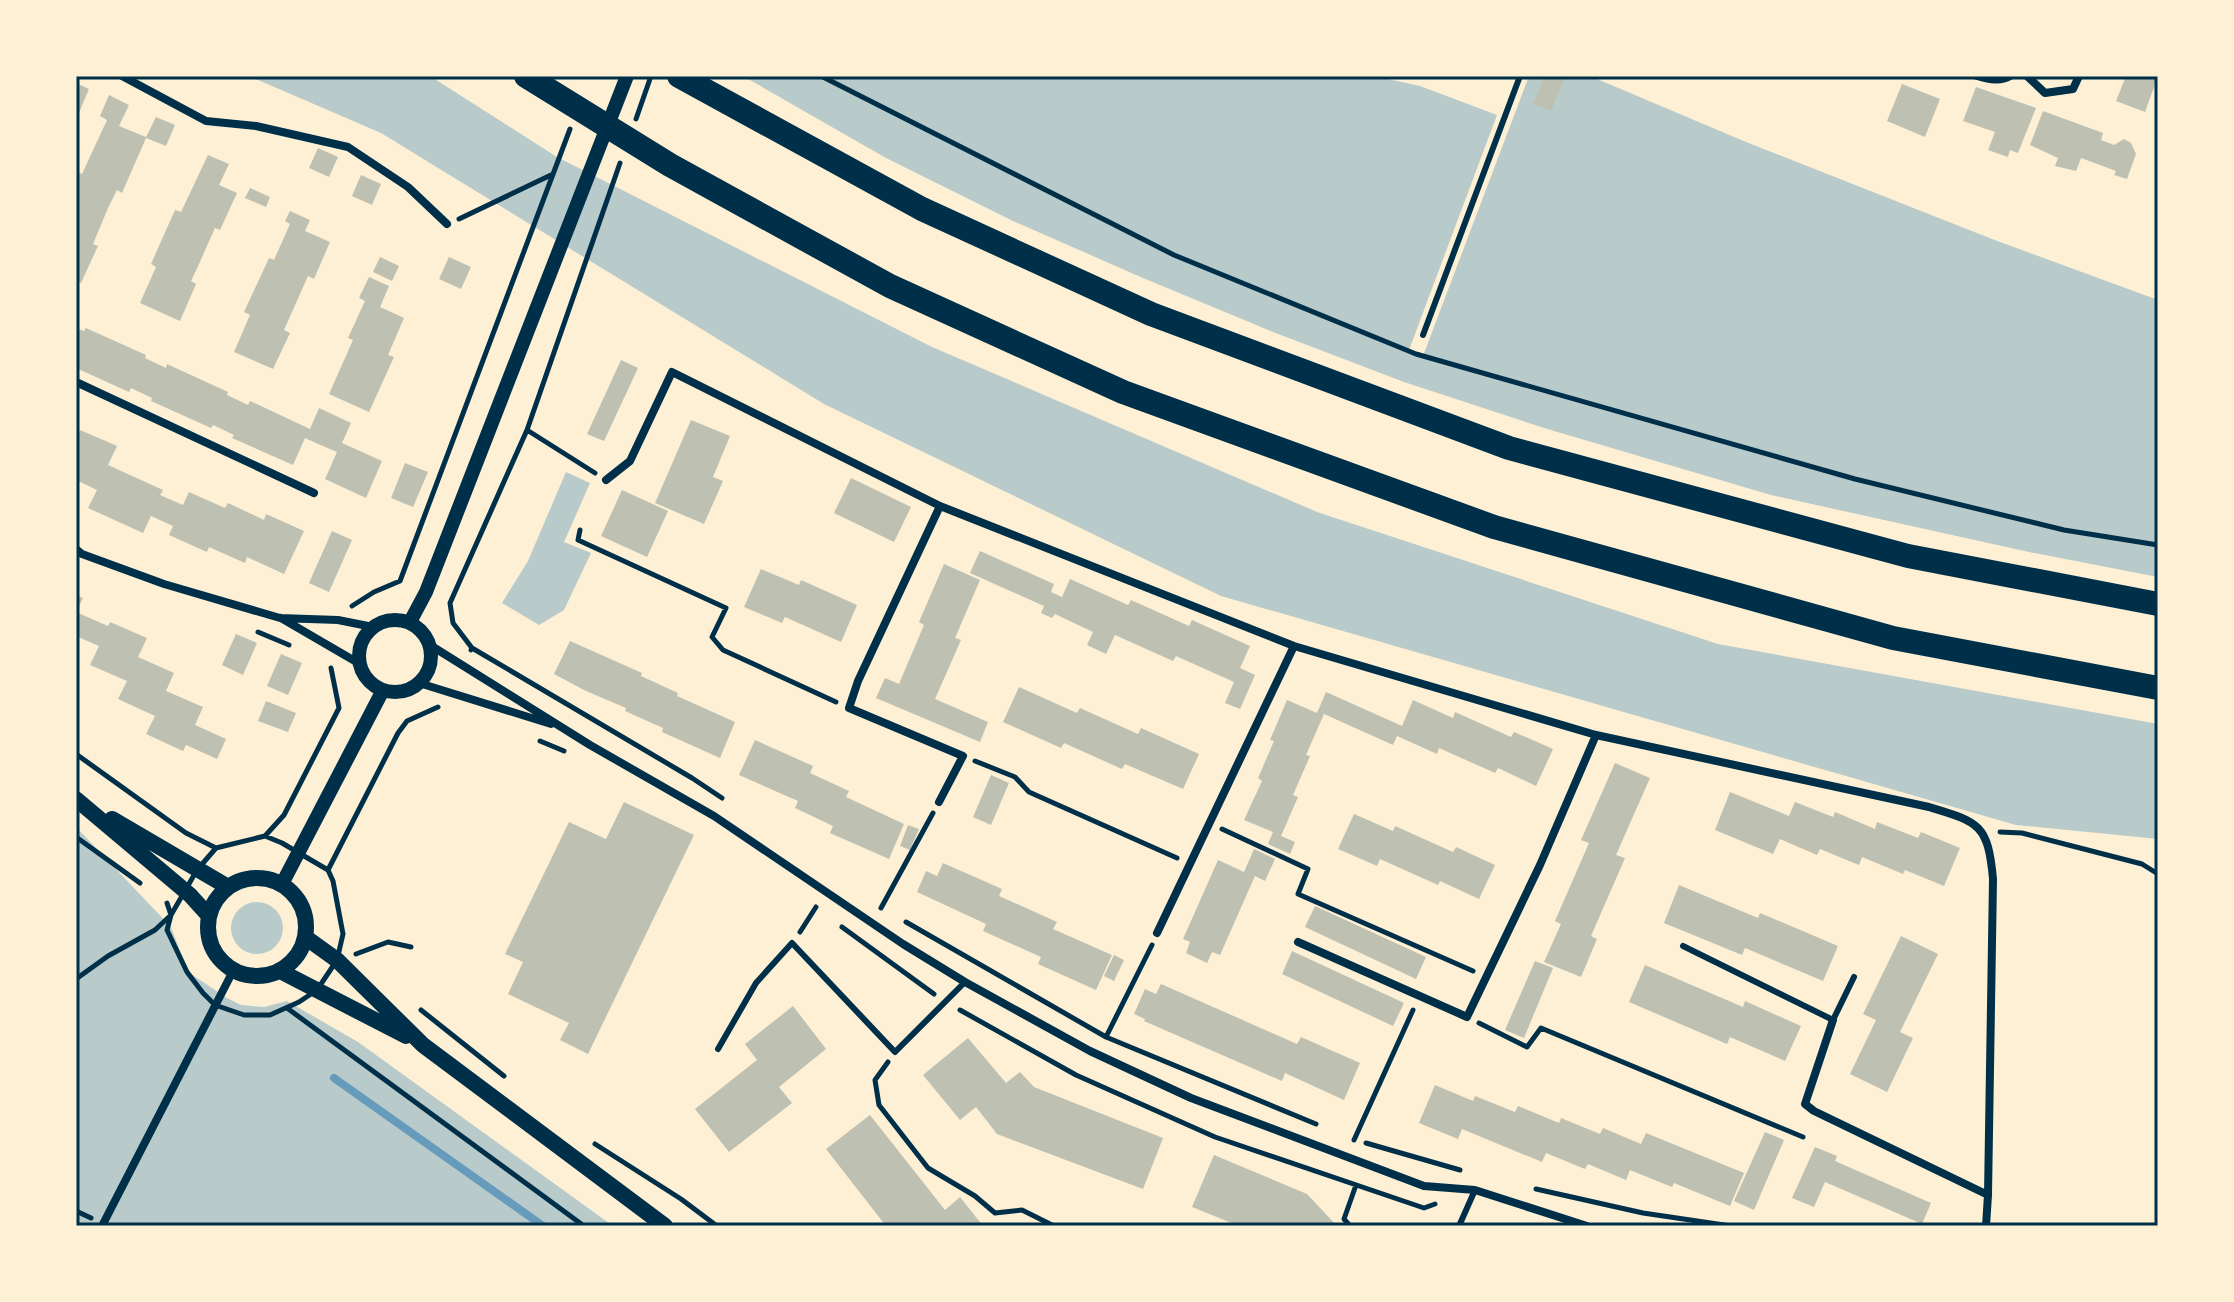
<svg xmlns="http://www.w3.org/2000/svg" width="2234" height="1302" font-family="Montserrat,sans-serif">
<style>
.green{fill:#b9caca}
.lines{fill:none;stroke-linecap:round;stroke-linejoin:round}
.stream{stroke:#669bbc;stroke-width:8}
.building{fill:#bec0b2}
.path{stroke:#003049;stroke-width:5}
.service{stroke:#003049;stroke-width:6}
.minor{stroke:#003049;stroke-width:8}
.tertiary{stroke:#003049;stroke-width:14}
.secondary{stroke:#003049;stroke-width:16}
.motorway{stroke:#003049;stroke-width:24}
.neatline{fill:none;stroke:#003049;stroke-width:3}
</style>
<rect width="100%" height="100%" fill="#fdf0d5"/>
<path class="green" d="M 249,76 L 430,76 L 557,157 L 932,347 L 1317,512 L 1718,644 L 2158,724 L 2158,839 L 2016,825 L 1221,596 L 824,404 L 381,133 Z
M 743,76 L 1374,76 L 1420,86 L 1497,115 L 1409,350 L 1423,356 L 1529,76 L 1590,76 L 1746,142 L 1992,239 L 2158,300 L 2158,577 L 2029,552 L 1771,495 L 1544,428 L 1404,382 L 1273,332 L 1143,278 L 1013,221 L 886,158 Z
M 566,472 L 590,483 L 564,542 L 591,553 L 564,610 L 539,625 L 502,603 L 528,561 Z
M 76,827 L 171,927 L 188,972 L 227,998 L 241,1005 L 264,1007 L 287,1001 L 358,1042 L 613,1226 L 76,1226 Z
M231 928a26 26 0 1 1 52 0a26 26 0 1 1-52 0Z"/>
<g class="lines">
<path class="stream" d="M 334,1078 L 543,1226"/>
</g>
<path class="building" d="M 1533,76 L 1565,76 L 1551,111 L 1533,104 L 1543,80 Z
M 2126,76 L 2158,76 L 2145,112 L 2116,101 Z
M 76,83 L 89,89 L 76,120 Z
M 1902,84 L 1940,99 L 1925,137 L 1887,121 Z
M 1976,87 L 2036,108 L 2018,153 L 2010,150 L 2008,157 L 1988,150 L 1995,132 L 1963,121 Z
M 109,95 L 129,105 L 119,126 L 146,137 L 156,117 L 175,125 L 166,146 L 146,138 L 122,193 L 117,190 L 108,208 L 93,244 L 98,246 L 81,283 L 76,281 L 76,174 L 77,172 L 82,174 L 107,120 L 100,116 Z
M 2043,111 L 2103,133 L 2101,140 L 2114,145 L 2124,139 L 2131,143 L 2136,154 L 2127,179 L 2114,175 L 2116,171 L 2081,158 L 2076,171 L 2055,166 L 2058,158 L 2030,145 Z
M 318,148 L 338,157 L 329,177 L 309,168 Z
M 208,155 L 229,164 L 219,185 L 237,193 L 220,230 L 215,228 L 199,264 L 191,281 L 196,284 L 180,321 L 140,303 L 156,267 L 151,264 L 175,210 L 181,212 Z
M 361,175 L 381,184 L 372,205 L 352,196 Z
M 250,188 L 270,197 L 266,207 L 245,198 Z
M 290,211 L 310,220 L 305,231 L 330,242 L 314,279 L 308,276 L 284,330 L 290,333 L 273,369 L 234,352 L 250,315 L 244,312 L 269,258 L 274,260 L 290,224 L 285,221 Z
M 380,257 L 399,266 L 392,281 L 373,272 Z
M 449,257 L 471,267 L 461,289 L 439,279 Z
M 369,277 L 389,286 L 380,307 L 404,318 L 388,355 L 394,357 L 369,412 L 329,394 L 353,340 L 348,338 L 365,301 L 359,298 Z
M 76,328 L 84,331 L 86,328 L 146,355 L 145,358 L 166,368 L 167,364 L 228,392 L 227,395 L 248,405 L 250,401 L 310,429 L 319,408 L 351,423 L 342,443 L 382,461 L 366,498 L 325,479 L 337,452 L 316,443 L 305,438 L 293,465 L 232,438 L 234,435 L 213,425 L 211,428 L 151,401 L 152,398 L 131,388 L 129,392 L 76,368 Z
M 621,360 L 638,368 L 604,441 L 587,434 Z
M 691,420 L 730,436 L 713,477 L 723,481 L 704,524 L 655,503 Z
M 80,430 L 117,446 L 108,465 L 163,490 L 160,495 L 183,505 L 189,492 L 225,508 L 228,503 L 264,520 L 266,514 L 304,531 L 284,574 L 247,557 L 245,563 L 209,547 L 207,552 L 169,535 L 173,526 L 151,516 L 143,533 L 88,508 L 97,490 L 76,480 L 76,433 L 78,434 Z
M 405,463 L 428,472 L 413,507 L 391,498 Z
M 851,478 L 911,507 L 894,542 L 834,513 Z
M 622,490 L 668,511 L 647,557 L 601,536 Z
M 332,531 L 352,540 L 329,592 L 309,583 Z
M 980,551 L 1054,584 L 1051,592 L 1062,597 L 1070,579 L 1128,605 L 1131,600 L 1189,626 L 1192,620 L 1250,646 L 1240,668 L 1255,675 L 1240,709 L 1225,703 L 1234,682 L 1176,656 L 1173,661 L 1115,635 L 1106,654 L 1087,645 L 1093,632 L 1055,614 L 1052,618 L 1041,613 L 1044,606 L 970,573 Z
M 944,564 L 980,580 L 955,638 L 961,640 L 935,699 L 988,722 L 980,742 L 876,698 L 885,678 L 899,684 L 924,625 L 919,622 Z
M 761,569 L 799,585 L 801,580 L 857,605 L 841,642 L 785,617 L 782,623 L 744,607 Z
M 76,595 L 83,598 L 76,612 L 108,626 L 110,622 L 147,638 L 138,657 L 174,673 L 166,691 L 203,707 L 195,725 L 226,739 L 217,759 L 186,745 L 183,751 L 146,734 L 155,716 L 118,699 L 127,681 L 90,665 L 99,646 L 76,636 Z
M 236,634 L 257,643 L 243,675 L 222,665 Z
M 570,641 L 642,673 L 641,676 L 678,693 L 677,696 L 735,722 L 720,758 L 662,732 L 663,728 L 625,711 L 626,708 L 586,691 L 554,674 Z
M 281,654 L 302,663 L 288,695 L 267,686 Z
M 1019,687 L 1077,713 L 1080,708 L 1138,734 L 1141,728 L 1199,754 L 1183,789 L 1125,764 L 1122,769 L 1064,743 L 1061,748 L 1003,722 Z
M 1326,692 L 1402,726 L 1413,700 L 1453,718 L 1455,712 L 1511,737 L 1514,732 L 1553,749 L 1536,786 L 1498,768 L 1495,773 L 1439,748 L 1437,754 L 1397,736 L 1393,745 L 1324,714 L 1306,755 L 1310,756 L 1293,795 L 1298,797 L 1281,836 L 1295,842 L 1290,854 L 1268,844 L 1273,832 L 1244,820 L 1262,781 L 1258,778 L 1274,741 L 1270,740 L 1287,700 L 1317,713 Z
M 266,701 L 296,713 L 288,732 L 258,721 Z
M 755,740 L 813,766 L 810,773 L 849,791 L 846,797 L 904,824 L 889,859 L 830,833 L 833,826 L 795,808 L 798,801 L 739,775 Z
M 1615,763 L 1650,778 L 1616,855 L 1625,858 L 1591,936 L 1597,939 L 1581,977 L 1544,962 L 1561,924 L 1555,921 L 1589,843 L 1581,840 Z
M 991,775 L 1009,783 L 991,825 L 973,817 Z
M 1730,792 L 1789,816 L 1795,802 L 1833,817 L 1835,812 L 1875,829 L 1877,822 L 1918,838 L 1921,832 L 1960,848 L 1944,886 L 1905,870 L 1903,874 L 1862,857 L 1859,865 L 1820,849 L 1817,855 L 1780,839 L 1773,854 L 1715,830 Z
M 624,802 L 694,835 L 588,1054 L 560,1040 L 569,1023 L 508,994 L 523,962 L 505,954 L 569,822 L 606,839 Z
M 1354,814 L 1393,831 L 1395,826 L 1453,852 L 1456,847 L 1495,865 L 1479,899 L 1440,881 L 1438,885 L 1380,859 L 1377,866 L 1338,849 Z
M 908,825 L 919,829 L 910,850 L 900,846 Z
M 1254,849 L 1275,859 L 1265,881 L 1255,876 L 1220,955 L 1212,952 L 1207,963 L 1186,953 L 1190,942 L 1183,939 L 1218,860 L 1244,872 Z
M 943,863 L 1002,889 L 999,896 L 1057,922 L 1053,929 L 1112,955 L 1096,990 L 1038,964 L 1041,957 L 983,931 L 986,924 L 917,892 L 926,871 L 937,876 Z
M 1679,885 L 1758,918 L 1760,913 L 1838,946 L 1823,981 L 1745,948 L 1742,955 L 1664,923 Z
M 1315,906 L 1426,957 L 1416,979 L 1305,927 Z
M 1901,936 L 1938,954 L 1900,1032 L 1913,1038 L 1887,1092 L 1850,1074 L 1876,1020 L 1863,1014 Z
M 1292,951 L 1404,1003 L 1393,1026 L 1282,974 Z
M 1114,955 L 1124,960 L 1114,981 L 1104,976 Z
M 1535,961 L 1553,968 L 1524,1038 L 1505,1030 Z
M 1645,965 L 1743,1007 L 1745,1001 L 1801,1026 L 1785,1061 L 1730,1037 L 1727,1044 L 1629,1002 Z
M 1161,984 L 1297,1044 L 1301,1037 L 1360,1063 L 1344,1100 L 1285,1073 L 1282,1081 L 1144,1021 L 1145,1019 L 1134,1014 L 1145,989 L 1156,994 Z
M 793,1006 L 826,1049 L 779,1087 L 792,1103 L 729,1152 L 695,1109 L 757,1060 L 745,1044 Z
M 968,1038 L 1006,1083 L 1020,1072 L 1034,1087 L 1163,1138 L 1143,1189 L 997,1134 L 976,1107 L 960,1120 L 923,1075 Z
M 1435,1085 L 1473,1101 L 1475,1096 L 1515,1112 L 1518,1106 L 1559,1123 L 1561,1118 L 1600,1134 L 1603,1128 L 1641,1144 L 1646,1133 L 1744,1173 L 1730,1206 L 1674,1183 L 1672,1187 L 1630,1170 L 1626,1180 L 1588,1164 L 1585,1169 L 1546,1153 L 1542,1162 L 1462,1129 L 1458,1139 L 1419,1123 Z
M 870,1115 L 945,1210 L 960,1197 L 983,1226 L 886,1226 L 826,1149 Z
M 1765,1132 L 1784,1140 L 1754,1210 L 1734,1201 Z
M 1815,1147 L 1837,1156 L 1835,1161 L 1931,1203 L 1922,1224 L 1825,1182 L 1814,1207 L 1792,1198 Z
M 1214,1155 L 1307,1194 L 1337,1226 L 1239,1226 L 1192,1207 Z"/>
<g class="lines">
<path class="path" d="M 821,76 L 1174,255 L 1416,354 L 1855,479 L 2064,530 L 2158,545
M 636,119 L 651,76
M 459,219 L 551,175
M 527,430 L 595,473
M 580,530 L 578,540 L 726,608 L 712,637 L 723,650 L 836,702
M 352,606 L 374,592 L 400,581 L 570,129
M 258,632 L 289,645
M 472,648 L 692,778 L 722,798
M 471,650 L 472,648 L 453,623 L 450,603 L 527,430 L 620,163
M 540,741 L 564,751
M 76,754 L 186,833 L 216,848
M 975,761 L 1015,777 L 1029,792 L 1177,858
M 1222,829 L 1308,869 L 1298,894 L 1473,971
M 2000,832 L 2022,833 L 2142,864 L 2158,874
M 265,836 L 284,815 L 339,708 L 331,668
M 265,836 L 282,843 L 328,870 L 333,881 L 343,934 L 337,960 L 317,990 L 299,1002 L 270,1015 L 244,1015 L 215,1005 L 203,993 L 187,972 L 167,930 L 171,915 L 197,870 L 216,848 Z
M 76,837 L 140,883
M 328,870 L 398,733 L 407,721 L 438,707
M 881,908 L 933,813
M 906,922 L 1106,1037 L 1316,1124
M 842,927 L 934,994
M 800,932 L 816,907
M 356,954 L 388,942 L 411,947
M 76,979 L 108,956 L 155,930 L 171,915 L 167,903
M 287,1008 L 584,1226
M 421,1010 L 504,1076
M 960,1010 L 1076,1075 L 1215,1137 L 1424,1208 L 1435,1204
M 1479,1023 L 1527,1047 L 1541,1028 L 1803,1137
M 1106,1037 L 1152,945
M 888,1062 L 875,1080 L 879,1105 L 928,1168 L 975,1196 L 995,1213 L 1022,1210 L 1054,1226
M 1354,1140 L 1413,1010
M 1366,1143 L 1460,1170
M 595,1144 L 681,1199 L 717,1226
M 1536,1189 L 1643,1213 L 1731,1226
M 76,1211 L 91,1218
M 1350,1226 L 1344,1219 L 1356,1185"/>
<path class="service" d="M 1974,76 C 1988,80 2000,84 2012,76
M 1423,335 L 1520,76
M 1683,946 L 1833,1020 L 1854,977
M 718,1049 L 756,983 L 792,943 L 895,1052 L 965,982
M 1459,1226 L 1475,1190"/>
<path class="minor" d="M 122,76 L 206,121 L 256,126 L 348,147 L 408,187 L 447,224
M 2027,76 L 2045,93 L 2073,89 L 2079,76
M 76,382 L 314,493
M 606,480 L 630,461 L 672,372 L 940,506 L 1294,646 L 1596,735 L 1929,807 C 1979,822 1988,824 1993,879 L 1988,1195 L 1986,1226
M 76,549 L 82,554 L 164,584 L 280,618 L 338,620 L 373,627
M 281,618 L 360,664
M 430,645 L 590,745 L 714,816 L 903,944 L 965,982 L 1090,1051 L 1191,1098 L 1424,1186 L 1475,1190 L 1587,1226
M 419,683 L 551,724
M 939,802 L 963,756 L 849,708 L 858,681 L 940,506
M 1157,933 L 1294,646
M 1298,942 L 1467,1017 L 1540,865 L 1596,735
M 1833,1020 L 1805,1104 L 1814,1111 L 1988,1195
M 102,1226 L 233,971"/>
<path class="tertiary" d="M359 656a36 36 0 1 1 72 0a36 36 0 1 1-72 0Z
M 410,622 L 426,592 L 627,76
M 282,884 L 383,690"/>
<path class="secondary" d="M 76,799 L 190,895 L 209,916
M 112,819 L 228,887
M208 927a49 49 0 1 1 98 0a49 49 0 1 1-98 0Z
M 305,937 L 337,960 L 423,1045 L 665,1226
M 280,971 L 406,1036"/>
<path class="motorway" d="M 526,76 L 670,165 L 890,286 L 1123,392 L 1494,527 L 1893,638 L 2158,688
M 679,76 L 922,209 L 1151,314 L 1509,448 L 1908,556 L 2158,604"/>
</g>
<rect width="2234" height="1302" fill="none" stroke="#fdf0d5" stroke-width="156"/>
<rect x="78" y="78" width="2078" height="1146" class="neatline"/>
</svg>
